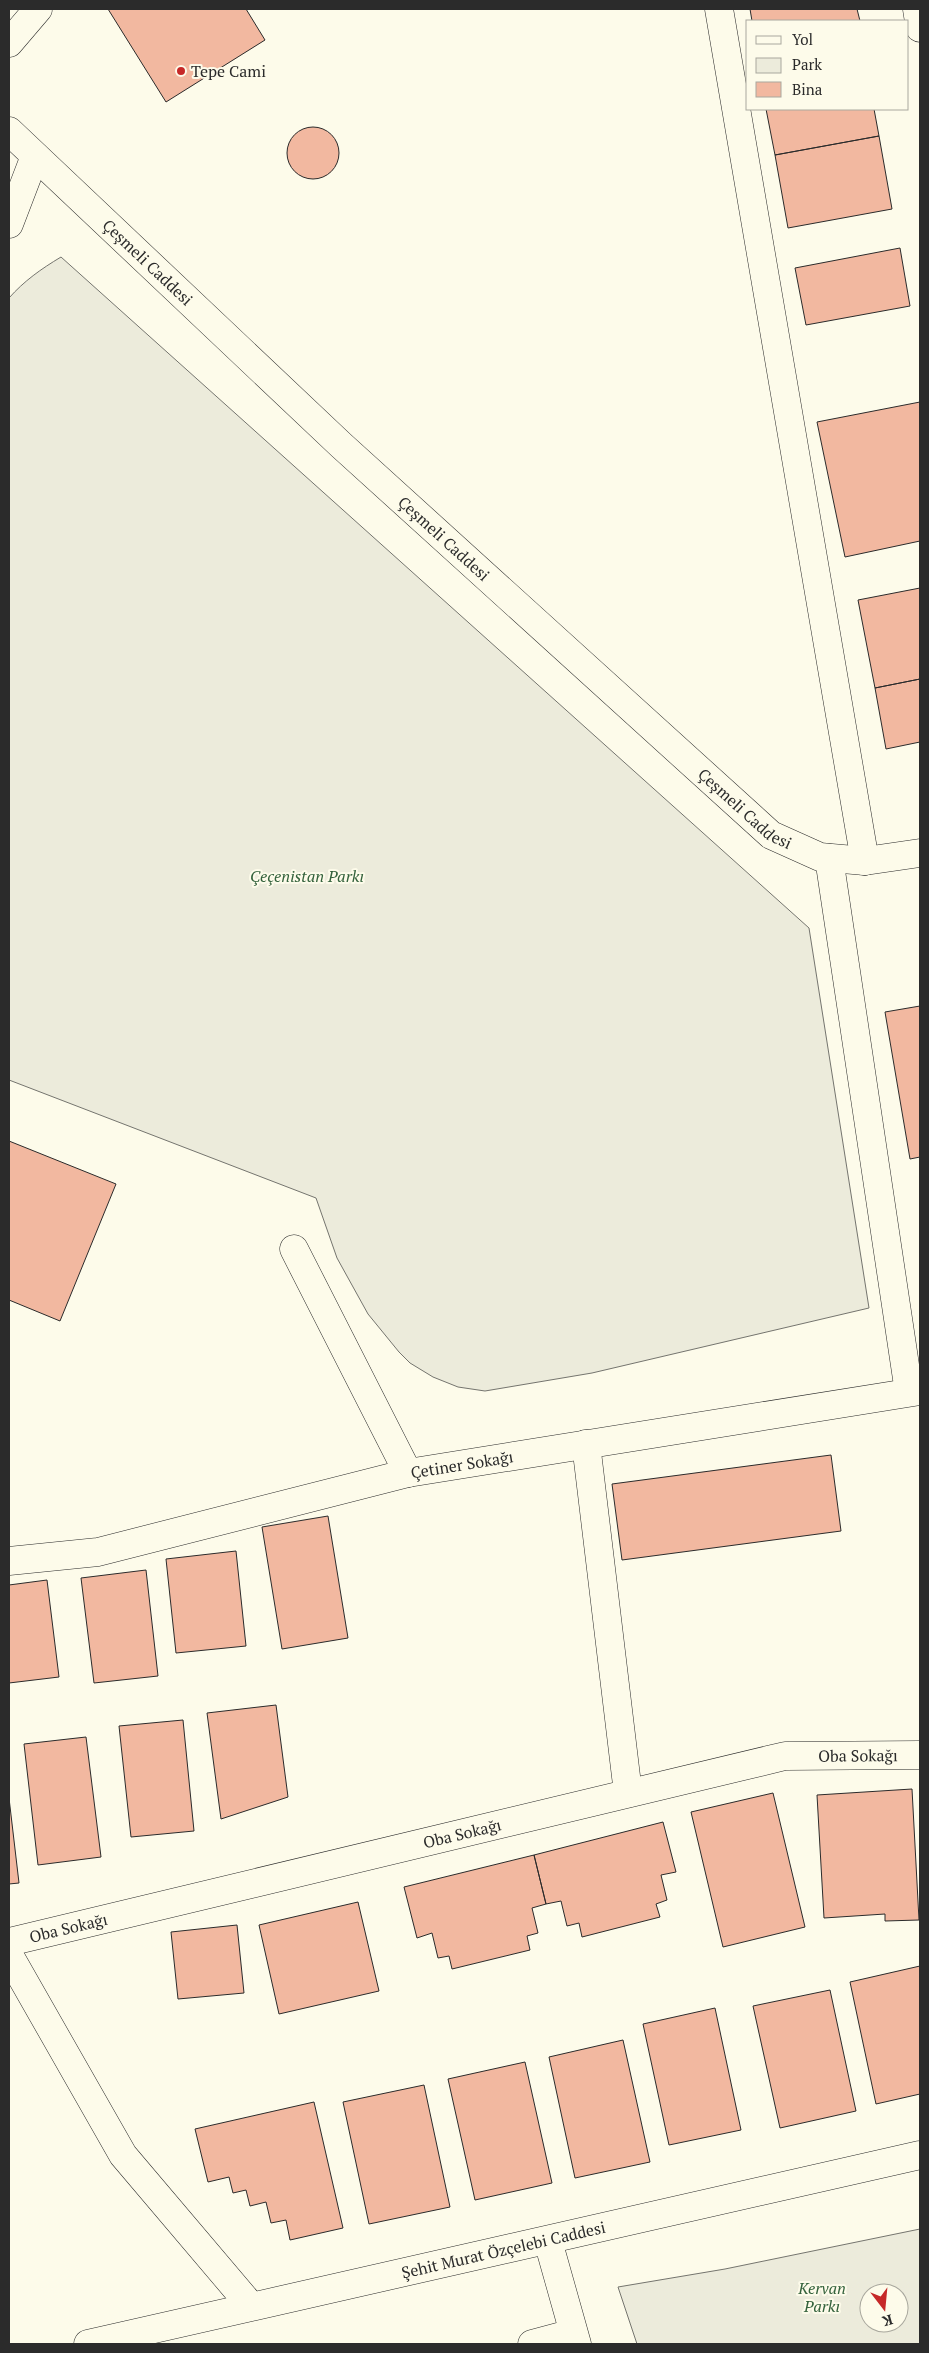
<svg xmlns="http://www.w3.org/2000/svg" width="929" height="2353" font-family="'PT Serif',serif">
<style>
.green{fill:#ecebdb;stroke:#74746e;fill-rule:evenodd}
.building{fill:#f2b8a0;stroke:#2b2b2b}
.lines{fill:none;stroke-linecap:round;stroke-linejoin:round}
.minor-casing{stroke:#2b2b2b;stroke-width:29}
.tertiary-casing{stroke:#2b2b2b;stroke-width:29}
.minor{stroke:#fdfbea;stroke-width:28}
.tertiary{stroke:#fdfbea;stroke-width:28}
.poi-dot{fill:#c62828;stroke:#fdfbea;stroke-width:2}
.labels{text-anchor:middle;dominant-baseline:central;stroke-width:4;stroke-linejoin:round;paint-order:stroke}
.poi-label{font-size:16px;fill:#2b2b2b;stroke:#fdfbea;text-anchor:start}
.street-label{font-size:16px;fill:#2b2b2b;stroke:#fdfbea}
.park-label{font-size:16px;font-style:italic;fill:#34623c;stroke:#fdfbea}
</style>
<rect width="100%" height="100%" fill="#fdfbea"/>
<path class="green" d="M 61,257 L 809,928 L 869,1308 L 592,1373 L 485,1391 L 458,1387 L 433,1377 L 410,1363 L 399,1352 L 368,1314 L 337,1258 L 316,1198 L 9,1080 L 9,298 C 24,281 41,269 61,257 Z
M 920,2229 L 920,2344 L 637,2344 L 618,2287 L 725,2269 ZM 869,2293 L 899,2293 L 899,2323 L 869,2323 Z"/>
<path class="building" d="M 108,9 L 246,9 L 265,40 L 166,102 Z
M 750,9 L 857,9 L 860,21 L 752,21 Z
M 766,109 L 874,109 L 879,136 L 775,155 Z
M287 153a26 26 0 1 1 52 0a26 26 0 1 1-52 0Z
M 879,136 L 892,209 L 788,228 L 775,155 Z
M 900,248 L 910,306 L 806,325 L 795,268 Z
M 920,402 L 920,541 L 845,557 L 817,422 Z
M 920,588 L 920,679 L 875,688 L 858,600 Z
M 920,679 L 920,742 L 886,749 L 875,688 Z
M 920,1006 L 920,1157 L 910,1159 L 885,1012 Z
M 9,1141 L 116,1184 L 60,1321 L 9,1300 Z
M 831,1455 L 841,1531 L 622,1560 L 612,1484 Z
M 328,1516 L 348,1638 L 282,1649 L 262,1527 Z
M 236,1551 L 246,1646 L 176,1653 L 166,1559 Z
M 146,1570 L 158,1676 L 94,1683 L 81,1578 Z
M 47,1580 L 59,1677 L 9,1683 L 9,1585 Z
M 276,1705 L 288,1797 L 221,1819 L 207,1713 Z
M 183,1720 L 194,1831 L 131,1837 L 119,1726 Z
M 86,1737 L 101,1857 L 38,1865 L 24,1744 Z
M 912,1789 L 919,1920 L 885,1921 L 885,1914 L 824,1918 L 817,1795 Z
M 773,1793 L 805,1927 L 723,1947 L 691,1812 Z
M 9,1798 L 19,1883 L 9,1884 Z
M 663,1822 L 676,1872 L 661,1875 L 667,1900 L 656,1904 L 660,1917 L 582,1937 L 579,1923 L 567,1926 L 561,1901 L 546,1904 L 534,1855 Z
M 534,1855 L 546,1904 L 532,1908 L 538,1933 L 527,1936 L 530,1950 L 452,1969 L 449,1956 L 438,1958 L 432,1933 L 417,1938 L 404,1887 Z
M 358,1902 L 379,1991 L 279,2014 L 259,1925 Z
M 237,1925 L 244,1993 L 178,1999 L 171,1932 Z
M 920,1966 L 920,2094 L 876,2104 L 850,1982 Z
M 830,1990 L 856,2111 L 780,2128 L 753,2006 Z
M 715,2008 L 741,2130 L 669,2145 L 643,2024 Z
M 623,2040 L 650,2162 L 575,2178 L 549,2057 Z
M 525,2062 L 552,2183 L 475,2200 L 448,2079 Z
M 424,2085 L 450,2207 L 369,2224 L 343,2102 Z
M 314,2102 L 343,2228 L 290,2240 L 286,2220 L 271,2223 L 266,2202 L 250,2206 L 246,2190 L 233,2193 L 229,2177 L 208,2182 L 195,2129 Z"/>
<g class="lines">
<defs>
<g id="minor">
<path d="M 719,9 L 865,861"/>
<path d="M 917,9 L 920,28"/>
<path d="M 9,43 L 38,9"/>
<path d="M 9,224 L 35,156"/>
<path d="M 829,858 L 909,1392"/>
<path d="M 294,1249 L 408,1473"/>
<path d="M 586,1444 L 628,1793"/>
<path id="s1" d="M 9,1561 L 98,1552 L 408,1473 L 920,1391"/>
<path id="s2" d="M 9,1942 L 785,1756 L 920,1755"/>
<path d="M 9,1955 L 123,2155 L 251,2306"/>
<path d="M 548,2241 L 577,2344"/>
<path id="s3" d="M 88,2344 L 920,2155"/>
<path d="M 532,2344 L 573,2333"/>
</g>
<g id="tertiary">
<path id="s4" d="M 9,131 L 341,445 L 771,835 L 820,857 L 865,861 L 920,853"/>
</g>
</defs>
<use href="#minor" class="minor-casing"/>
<use href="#tertiary" class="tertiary-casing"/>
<use href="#minor" class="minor"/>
<use href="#tertiary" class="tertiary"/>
</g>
<circle class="poi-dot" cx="181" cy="71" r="5"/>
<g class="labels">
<g class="poi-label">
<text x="191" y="71">Tepe Cami</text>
</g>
<g class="street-label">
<text stroke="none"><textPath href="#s4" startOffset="191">Çeşmeli Caddesi</textPath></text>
<text stroke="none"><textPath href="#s4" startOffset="596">Çeşmeli Caddesi</textPath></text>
<text stroke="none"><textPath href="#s4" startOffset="1001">Çeşmeli Caddesi</textPath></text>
<text stroke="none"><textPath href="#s1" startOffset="464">Çetiner Sokağı</textPath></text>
<text stroke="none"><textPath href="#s2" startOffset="871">Oba Sokağı</textPath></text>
<text stroke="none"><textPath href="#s2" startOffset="466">Oba Sokağı</textPath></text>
<text stroke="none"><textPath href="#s2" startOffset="61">Oba Sokağı</textPath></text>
<text stroke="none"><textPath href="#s3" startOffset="426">Şehit Murat Özçelebi Caddesi</textPath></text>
</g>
<g class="park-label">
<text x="307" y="876">Çeçenistan Parkı</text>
<text x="822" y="2288">Kervan<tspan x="822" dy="18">Parkı</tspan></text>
</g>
</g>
<rect width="929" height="2353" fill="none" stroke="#2b2b2b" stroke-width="20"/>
<rect x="746" y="20" width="162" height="90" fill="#fdfbea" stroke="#a9a89e"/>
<rect x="756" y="36" width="25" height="8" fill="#fdfbea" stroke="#a9a89e"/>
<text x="792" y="45" font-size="15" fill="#2b2b2b">Yol</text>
<rect x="756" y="58" width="25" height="15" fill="#ecebdb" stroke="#a9a89e"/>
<text x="792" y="70" font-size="15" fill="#2b2b2b">Park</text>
<rect x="756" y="82" width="25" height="15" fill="#f2b8a0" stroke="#a9a89e"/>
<text x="792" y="95" font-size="15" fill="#2b2b2b">Bina</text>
<g transform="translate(884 2308) rotate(164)"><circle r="24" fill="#fdfbea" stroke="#a9a89e"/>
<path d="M0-4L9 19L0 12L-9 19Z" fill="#c62828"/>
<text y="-8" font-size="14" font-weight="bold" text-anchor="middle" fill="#2b2b2b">K</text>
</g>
</svg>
